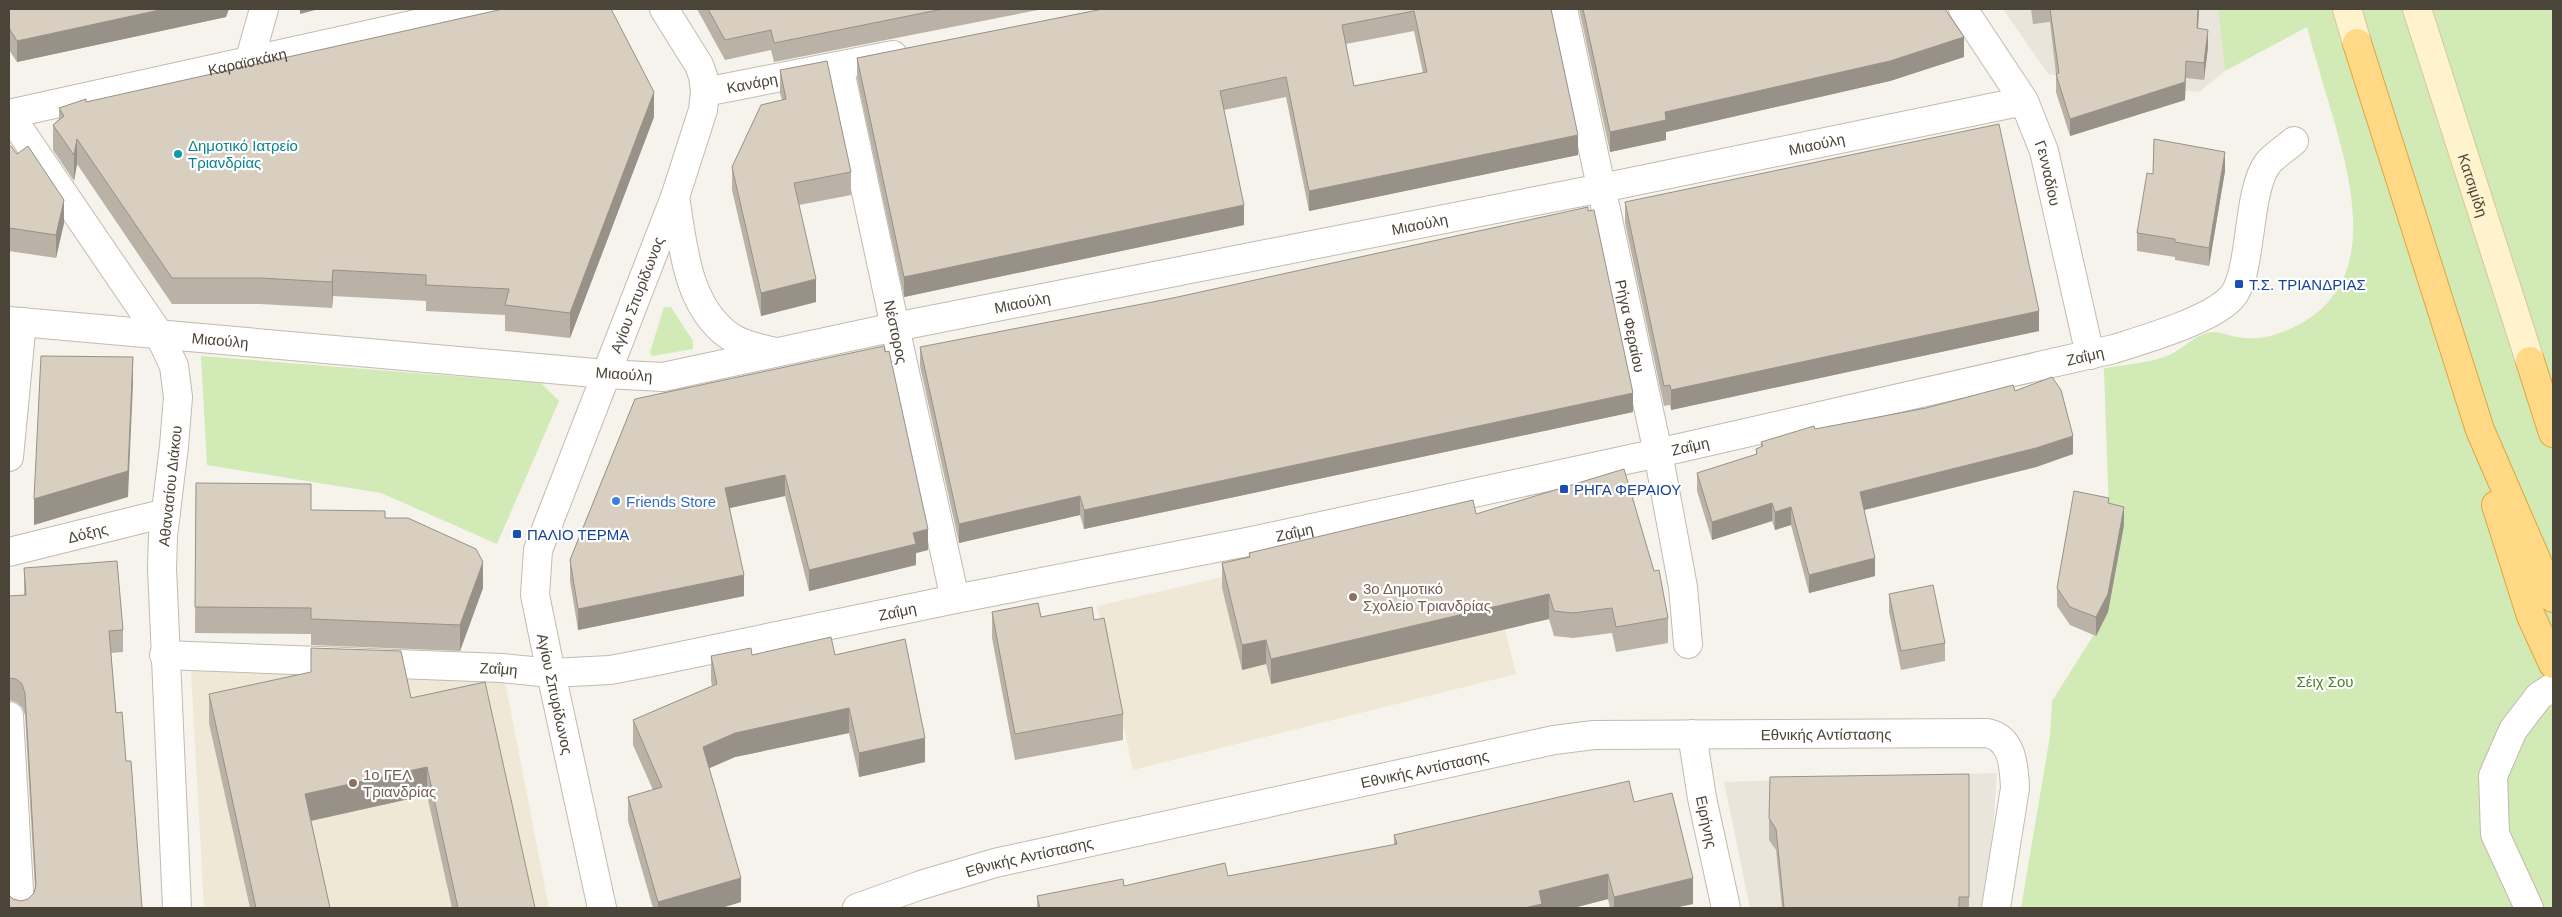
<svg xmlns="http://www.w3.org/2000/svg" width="2562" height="917" font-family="Arial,sans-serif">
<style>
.residential{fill:#eae5da}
.education{fill:#efe8d6}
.green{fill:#d2eab5}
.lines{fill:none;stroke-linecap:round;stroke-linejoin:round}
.pedestrian-casing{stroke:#c2bbae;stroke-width:30}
.minor-casing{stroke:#c2bbae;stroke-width:30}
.tertiary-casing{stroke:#c2bbae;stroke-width:30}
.secondary-casing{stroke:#d6c79b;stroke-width:30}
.trunk-casing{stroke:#e0a43c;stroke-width:30}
.pedestrian{stroke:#fff;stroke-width:28}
.minor{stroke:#fff;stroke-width:28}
.tertiary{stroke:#fff;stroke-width:28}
.secondary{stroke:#fff3cd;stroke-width:28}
.trunk{stroke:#ffd985;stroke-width:28}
.wall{fill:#bab2a6;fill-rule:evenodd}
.shaded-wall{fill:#979187}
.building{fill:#d8cfc1;stroke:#979187;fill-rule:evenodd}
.culture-dot{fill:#0f9aa8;stroke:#fff;stroke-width:2}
.transit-dot{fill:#1a4fb4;stroke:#fff;stroke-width:2}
.shop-dot{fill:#3f7fe0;stroke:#fff;stroke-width:2}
.education-dot{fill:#8d6e63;stroke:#fff;stroke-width:2}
.labels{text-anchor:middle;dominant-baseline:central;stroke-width:4.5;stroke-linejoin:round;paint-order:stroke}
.street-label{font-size:15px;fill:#4b4439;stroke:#fff}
.culture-label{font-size:15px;fill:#0d838f;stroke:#fff;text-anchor:start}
.transit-label{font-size:15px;fill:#164399;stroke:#fff;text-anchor:start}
.shop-label{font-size:15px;fill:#366cbe;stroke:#fff;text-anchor:start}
.education-label{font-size:15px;fill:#785e54;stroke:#fff;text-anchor:start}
.park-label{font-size:15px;fill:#4a7f2a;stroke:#fff}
</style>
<rect width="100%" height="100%" fill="#f6f3ec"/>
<path class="residential" d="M 2003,9 L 2218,9 L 2225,71 L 2199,92 L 2048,74 Z
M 1997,773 L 1987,908 L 1750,908 L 1724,782 Z"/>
<path class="education" d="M 1478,518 L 1516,674 L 1133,770 L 1097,606 Z
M 191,671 L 505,681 L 549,908 L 204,908 Z"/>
<path class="green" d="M 2218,9 L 2553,9 L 2553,908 L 2021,908 L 2050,736 L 2052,701 L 2108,612 L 2109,516 L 2104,368 C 2124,365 2148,363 2167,356 C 2181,351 2192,337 2207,333 C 2216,330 2227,335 2236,337 C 2249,339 2261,339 2274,335 C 2380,301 2357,200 2333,117 C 2324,87 2315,57 2307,27 L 2225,71 Z
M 664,307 L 671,307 L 693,341 L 693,349 L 652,356 L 650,352 Z
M 201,356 L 541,383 L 559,401 L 497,544 L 381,493 L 207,465 Z"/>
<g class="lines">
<defs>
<g id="pedestrian">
<path d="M 249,62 L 264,9"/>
<path d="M 839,66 L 895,327"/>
<path d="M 1658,453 L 1683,587 L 1688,644"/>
<path d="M 9,457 L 22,322"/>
<path id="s1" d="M 164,655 L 502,668 L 551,673"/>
</g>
<g id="minor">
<path id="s2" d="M 1563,9 L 1658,453"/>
<path d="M 1963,9 L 2024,101"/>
<path id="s3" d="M 705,92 L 893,55"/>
<path d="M 9,114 L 159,334 L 174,366 L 178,397 L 174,446 L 163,536 L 162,568 L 177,908"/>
<path id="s4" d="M 9,114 L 484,9"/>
<path id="s5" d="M 9,321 L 606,374"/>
<path d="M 895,327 L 955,599"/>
<path id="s6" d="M 9,552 L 166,513"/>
<path d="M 551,673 L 602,908"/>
<path d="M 9,716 L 20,908"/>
<path id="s7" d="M 1692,734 L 1702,798 L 1726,908"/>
<path id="s8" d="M 857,908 L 921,885 L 995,863 L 1554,740 L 1594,735 L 1987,733 C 2013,738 2014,767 2015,788 L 1996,908"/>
<path d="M 2529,908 L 2495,834 L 2493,776 L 2513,730 L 2539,696 L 2553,687"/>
</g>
<g id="tertiary">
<path id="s9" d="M 664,9 L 699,65 L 703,76 L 705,92 L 703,110 L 675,197 L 538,550 L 535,595 L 551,673 L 610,670 L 652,662 L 955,599 L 1252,541 L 1658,453 L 2114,349 C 2145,339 2205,322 2229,300 C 2254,279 2245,193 2268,163 C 2275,155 2286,148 2294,141"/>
<path d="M 675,197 C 683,244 686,304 728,335 C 742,345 759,348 775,352"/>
<path id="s10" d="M 606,374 L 663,377 L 895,327 L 1602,188 L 2024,101 L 2044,151 L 2090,355"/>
</g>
<g id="secondary">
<path d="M 2347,9 L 2357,43"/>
<path id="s11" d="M 2417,9 L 2530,361"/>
</g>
<path id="trunk" d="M 2357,43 L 2480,430 L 2553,598
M 2530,361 L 2553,433
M 2496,505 L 2531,616 L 2553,664"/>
</defs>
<use href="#pedestrian" class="pedestrian-casing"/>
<use href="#minor" class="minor-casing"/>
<use href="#tertiary" class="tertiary-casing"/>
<use href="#secondary" class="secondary-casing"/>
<use href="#trunk" class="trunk-casing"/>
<use href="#pedestrian" class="pedestrian"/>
<use href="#minor" class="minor"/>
<use href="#tertiary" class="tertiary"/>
<use href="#secondary" class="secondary"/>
<use href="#trunk" class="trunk"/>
</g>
<path class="wall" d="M 9,9 L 226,17 L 17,62 L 9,50 Z
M 697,9 L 1043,9 L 774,62 L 771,50 L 725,60 Z
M 1103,9 L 1551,9 L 1578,155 L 1309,211 L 1286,97 L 1224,110 L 1244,225 L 904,297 L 857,78 L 857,58 ZM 1414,31 L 1423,73 L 1354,86 L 1346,44 Z
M 1579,9 L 1945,9 L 1964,57 L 1890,81 L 1666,132 L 1666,140 L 1610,152 Z
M 2031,9 L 2199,9 L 2198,29 L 2208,47 L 2204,80 L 2186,78 L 2185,100 L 2070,136 L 2056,92 L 2056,74 L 2050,22 L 2033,24 Z
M 780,70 L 851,172 L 851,195 L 799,205 L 816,302 L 761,316 L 732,190 L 732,167 L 782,100 L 780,93 Z
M 86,102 L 654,117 L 570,338 L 505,331 L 505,315 L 426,311 L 426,301 L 333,296 L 332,308 L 260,304 L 172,304 L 77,164 L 74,181 L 53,150 L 53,125 L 59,119 L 59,108 Z
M 9,147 L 64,223 L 56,258 L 9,251 Z
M 2225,171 L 2209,266 L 2175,260 L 2175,257 L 2137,251 L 2137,233 L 2153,174 Z
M 1625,202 L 2039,331 L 1671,410 L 1670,405 L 1664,406 L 1625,223 Z
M 920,347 L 1633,412 L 1084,529 L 1080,515 L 959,543 L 920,366 Z
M 2015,391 L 2073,454 L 2036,467 L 1864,510 L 1875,576 L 1809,593 L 1791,525 L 1775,530 L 1772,521 L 1712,540 L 1697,491 L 1697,473 L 1756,455 L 1756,449 L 1761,447 L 1761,442 L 1815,429 Z
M 635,399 L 928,550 L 916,553 L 916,565 L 809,591 L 785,496 L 730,508 L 744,596 L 578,630 L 570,581 L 570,560 Z
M 196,483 L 311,510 L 385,518 L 483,588 L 460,651 L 311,645 L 311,634 L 195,633 Z
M 2109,504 L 2124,525 L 2108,612 L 2096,636 L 2070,625 L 2057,606 L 2057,588 Z
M 1476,514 L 1668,618 L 1668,643 L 1616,652 L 1612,633 L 1573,638 L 1554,636 L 1549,619 L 1271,684 L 1266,664 L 1242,670 L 1222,588 L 1222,563 L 1249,557 L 1249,553 Z
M 24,568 L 123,630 L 123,652 L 111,653 L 116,713 L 126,761 L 142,908 L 9,908 L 13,899 L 21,901 L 28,899 L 34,893 L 35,889 L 25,715 L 22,707 L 16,702 L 9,700 L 9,596 L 24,595 Z
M 1889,594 L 1945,643 L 1945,661 L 1901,670 L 1889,612 Z
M 992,612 L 1041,617 L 1094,620 L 1123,714 L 1123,740 L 1015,760 L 992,638 Z
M 752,655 L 835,655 L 925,762 L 859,777 L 849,733 L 735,757 L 709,768 L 741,902 L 721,908 L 653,908 L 628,821 L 628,797 L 653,790 L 633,745 L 633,720 L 712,686 L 711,680 L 711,656 Z
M 209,694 L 411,698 L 535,908 L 452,908 L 427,795 L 311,821 L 330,908 L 250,908 L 209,723 Z
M 1969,774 L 1969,908 L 1782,908 L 1776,850 L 1769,840 L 1769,818 Z
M 1634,802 L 1693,904 L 1673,908 L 1610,908 L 1608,899 L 1573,908 L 1037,908 L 1037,896 L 1228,876 L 1394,845 L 1394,835 Z"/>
<path class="shaded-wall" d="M 164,9 L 229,9 L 226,17 L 17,62 L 17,41 Z
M 300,9 L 319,9 L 300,14 Z
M 2198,9 L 2199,9 L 2197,46 L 2197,28 Z
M 2208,30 L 2208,47 L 2204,80 L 2204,63 Z
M 1964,37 L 1964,57 L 1890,81 L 1666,132 L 1666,140 L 1610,152 L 1610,132 L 1665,112 Z
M 2186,61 L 2185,100 L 2070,136 L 2070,119 Z
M 654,92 L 654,117 L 570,338 L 570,313 Z
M 1578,135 L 1578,155 L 1309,211 L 1309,191 Z
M 77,139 L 77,164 L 74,181 L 74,155 Z
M 2225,152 L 2225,171 L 2209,266 L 2209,248 Z
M 64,200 L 64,223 L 56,258 L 56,235 Z
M 1244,205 L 1244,225 L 904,297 L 904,277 Z
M 333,270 L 333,296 L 332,308 L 332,282 Z
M 816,279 L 816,302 L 761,316 L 761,293 Z
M 2039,311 L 2039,331 L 1671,410 L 1671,390 Z
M 133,357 L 133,383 L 128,497 L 34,525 L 34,499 Z
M 1633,393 L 1633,412 L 1084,529 L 1084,510 Z
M 2073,436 L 2073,454 L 2036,467 L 1860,511 L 1860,492 Z
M 785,475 L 785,496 L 725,509 L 725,488 Z
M 1080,496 L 1080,515 L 959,543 L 959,524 Z
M 1772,503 L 1772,521 L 1712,540 L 1712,522 Z
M 1791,507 L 1791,525 L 1775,530 L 1775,512 Z
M 2124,507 L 2124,525 L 2108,612 L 2096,636 L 2096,617 Z
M 928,529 L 928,550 L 916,553 L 916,565 L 809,591 L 809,570 L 913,533 Z
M 1875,558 L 1875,576 L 1809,593 L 1809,575 Z
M 483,562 L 483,588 L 460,651 L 460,625 Z
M 744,575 L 744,596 L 578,630 L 578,609 Z
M 1549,594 L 1549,619 L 1271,684 L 1271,659 Z
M 1266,640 L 1266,664 L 1242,670 L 1242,645 Z
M 849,708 L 849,733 L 735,757 L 703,771 L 703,747 L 735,733 Z
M 925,738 L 925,762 L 859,777 L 859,753 Z
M 427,767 L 427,795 L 305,822 L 305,794 Z
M 1608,874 L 1608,899 L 1573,908 L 1524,908 L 1539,891 Z
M 741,878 L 741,902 L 721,908 L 658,908 L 658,902 Z
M 1693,878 L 1693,904 L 1673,908 L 1614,908 L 1614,897 Z"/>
<path class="building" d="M 9,9 L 164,9 L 17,41 L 9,28 Z
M 503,9 L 611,9 L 654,92 L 570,313 L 505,305 L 509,289 L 426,285 L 426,275 L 333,270 L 332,282 L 260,278 L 172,278 L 77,139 L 74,155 L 53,125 L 64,116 L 59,108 L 86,99 L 86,102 Z
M 708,9 L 943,9 L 774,43 L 771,30 L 725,40 Z
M 1103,9 L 1551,9 L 1578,135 L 1309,191 L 1286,77 L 1220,91 L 1244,205 L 904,277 L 857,58 ZM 1414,11 L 1427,72 L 1354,86 L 1342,25 Z
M 1583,9 L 1945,9 L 1964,37 L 1890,61 L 1665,112 L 1666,120 L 1610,132 Z
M 2050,9 L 2198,9 L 2197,28 L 2208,30 L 2204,63 L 2186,61 L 2185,82 L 2070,119 L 2056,74 L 2059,73 Z
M 827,61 L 851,172 L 794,183 L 816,279 L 761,293 L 732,167 L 761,105 L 786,99 L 780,70 Z
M 1999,124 L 2039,311 L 1671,390 L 1670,385 L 1664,386 L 1625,202 Z
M 2154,139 L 2225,152 L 2209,248 L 2175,242 L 2175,239 L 2137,233 L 2147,173 L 2153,174 Z
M 11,146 L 17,154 L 28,146 L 64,200 L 56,235 L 9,228 L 9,147 Z
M 1588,207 L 1588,211 L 1594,210 L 1633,393 L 1084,510 L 1080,496 L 959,524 L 920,347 L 1173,298 Z
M 884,346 L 885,352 L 889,351 L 928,529 L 913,533 L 916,544 L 809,570 L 785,475 L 725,488 L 744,575 L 578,609 L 570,560 L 635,399 Z
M 41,356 L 133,357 L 128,471 L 34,499 Z
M 2052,377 L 2061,390 L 2073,436 L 2036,448 L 1860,492 L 1875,558 L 1809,575 L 1791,507 L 1775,512 L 1772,503 L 1712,522 L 1697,473 L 1757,454 L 1756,449 L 1763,446 L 1761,442 L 1814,426 L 1815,429 L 1926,408 L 2013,385 L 2015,391 Z
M 1624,469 L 1654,571 L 1659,570 L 1668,618 L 1616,627 L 1612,608 L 1573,613 L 1554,611 L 1549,594 L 1271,659 L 1266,640 L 1242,645 L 1222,563 L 1250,557 L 1249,553 L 1473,500 L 1476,514 Z
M 196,483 L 311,484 L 311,510 L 385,511 L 385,518 L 408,518 L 476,549 L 483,562 L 460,625 L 311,619 L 311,608 L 195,607 Z
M 2074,491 L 2109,498 L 2108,503 L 2124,507 L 2108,594 L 2096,617 L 2070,607 L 2057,588 Z
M 117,561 L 123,630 L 109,631 L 116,713 L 122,712 L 126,761 L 131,761 L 142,908 L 9,908 L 9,895 L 13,899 L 21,901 L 28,899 L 34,893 L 36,885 L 25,693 L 22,684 L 16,679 L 9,678 L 9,596 L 26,595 L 24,568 Z
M 1933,585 L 1945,643 L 1901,651 L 1889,594 Z
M 1038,603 L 1041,617 L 1092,607 L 1094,620 L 1104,618 L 1123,714 L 1015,734 L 992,612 Z
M 831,637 L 835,655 L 905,639 L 925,738 L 859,753 L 849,708 L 735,733 L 703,747 L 741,878 L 658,902 L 628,797 L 662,787 L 633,720 L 717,684 L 711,656 L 751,648 L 752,655 Z
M 311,648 L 401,651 L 411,698 L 485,682 L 535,908 L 458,908 L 427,767 L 305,794 L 330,908 L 256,908 L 209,694 L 311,672 Z
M 1969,774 L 1969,897 L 1959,897 L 1959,908 L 1784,908 L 1776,829 L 1769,818 L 1770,777 Z
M 1629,781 L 1634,802 L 1672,793 L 1693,878 L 1614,897 L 1608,874 L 1539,891 L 1542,904 L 1524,908 L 1040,908 L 1037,896 L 1123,879 L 1124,886 L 1225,863 L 1228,876 L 1397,844 L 1394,835 Z"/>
<circle class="culture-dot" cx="178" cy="154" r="5"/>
<g class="transit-dot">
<rect x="2234" y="279" width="10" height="10" rx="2.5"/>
<rect x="1559" y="484" width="10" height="10" rx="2.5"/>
<rect x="512" y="529" width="10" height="10" rx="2.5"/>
</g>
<circle class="shop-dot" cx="616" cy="501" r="5"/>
<g class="education-dot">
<circle cx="1353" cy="597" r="5"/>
<circle cx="353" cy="783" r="5"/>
</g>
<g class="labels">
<g class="street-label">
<text stroke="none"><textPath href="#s4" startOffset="244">Καραϊσκάκη</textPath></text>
<text stroke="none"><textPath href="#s3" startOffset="48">Κανάρη</textPath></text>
<text stroke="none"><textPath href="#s10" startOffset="1234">Μιαούλη</textPath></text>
<text stroke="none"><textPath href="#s10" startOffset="1522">Γενναδίου</textPath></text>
<text stroke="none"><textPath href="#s11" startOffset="185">Κατσιμίδη</textPath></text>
<text stroke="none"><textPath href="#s10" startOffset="829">Μιαούλη</textPath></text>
<text transform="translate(637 295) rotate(-69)">Αγίου Σπυρίδωνος</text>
<text stroke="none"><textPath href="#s10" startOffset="424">Μιαούλη</textPath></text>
<text stroke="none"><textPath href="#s2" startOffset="324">Ρήγα Φεραίου</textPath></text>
<text transform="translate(896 332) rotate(78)">Νέστορος</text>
<text stroke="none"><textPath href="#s5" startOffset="212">Μιαούλη</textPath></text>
<text stroke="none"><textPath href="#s9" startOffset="2274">Ζαΐμη</textPath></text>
<text transform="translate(624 374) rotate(4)">Μιαούλη</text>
<text stroke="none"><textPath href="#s9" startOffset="1869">Ζαΐμη</textPath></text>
<text transform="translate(170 486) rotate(-84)">Αθανασίου Διάκου</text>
<text stroke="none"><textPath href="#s6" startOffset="81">Δόξης</textPath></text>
<text stroke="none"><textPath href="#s9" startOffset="1464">Ζαΐμη</textPath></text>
<text stroke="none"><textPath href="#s9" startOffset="1059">Ζαΐμη</textPath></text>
<text stroke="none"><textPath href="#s1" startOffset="335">Ζαΐμη</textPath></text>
<text transform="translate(555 694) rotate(78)">Αγίου Σπυρίδωνος</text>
<text stroke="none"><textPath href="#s8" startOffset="990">Εθνικής Αντίστασης</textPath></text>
<text stroke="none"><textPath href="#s8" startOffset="585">Εθνικής Αντίστασης</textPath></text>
<text stroke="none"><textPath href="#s7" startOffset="89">Ειρήνης</textPath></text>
<text stroke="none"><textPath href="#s8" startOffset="180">Εθνικής Αντίστασης</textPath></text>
</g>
<g class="culture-label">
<text x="188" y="145">Δημοτικό Ιατρείο<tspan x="188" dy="17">Τριανδρίας</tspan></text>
</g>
<g class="transit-label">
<text x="2249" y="284">Τ.Σ. ΤΡΙΑΝΔΡΙΑΣ</text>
<text x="1574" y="489">ΡΗΓΑ ΦΕΡΑΙΟΥ</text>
<text x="527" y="534">ΠΑΛΙΟ ΤΕΡΜΑ</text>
</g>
<g class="shop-label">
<text x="626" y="501">Friends Store</text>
</g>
<g class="education-label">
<text x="1363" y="588">3ο Δημοτικό<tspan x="1363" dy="17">Σχολείο Τριανδρίας</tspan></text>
<text x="363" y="774">1o ΓΕΛ<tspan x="363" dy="17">Τριανδρίας</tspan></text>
</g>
<g class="park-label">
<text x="2325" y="681">Σέιχ Σου</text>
</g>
</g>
<rect width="2562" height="917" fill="none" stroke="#4b4439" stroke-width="20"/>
</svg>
